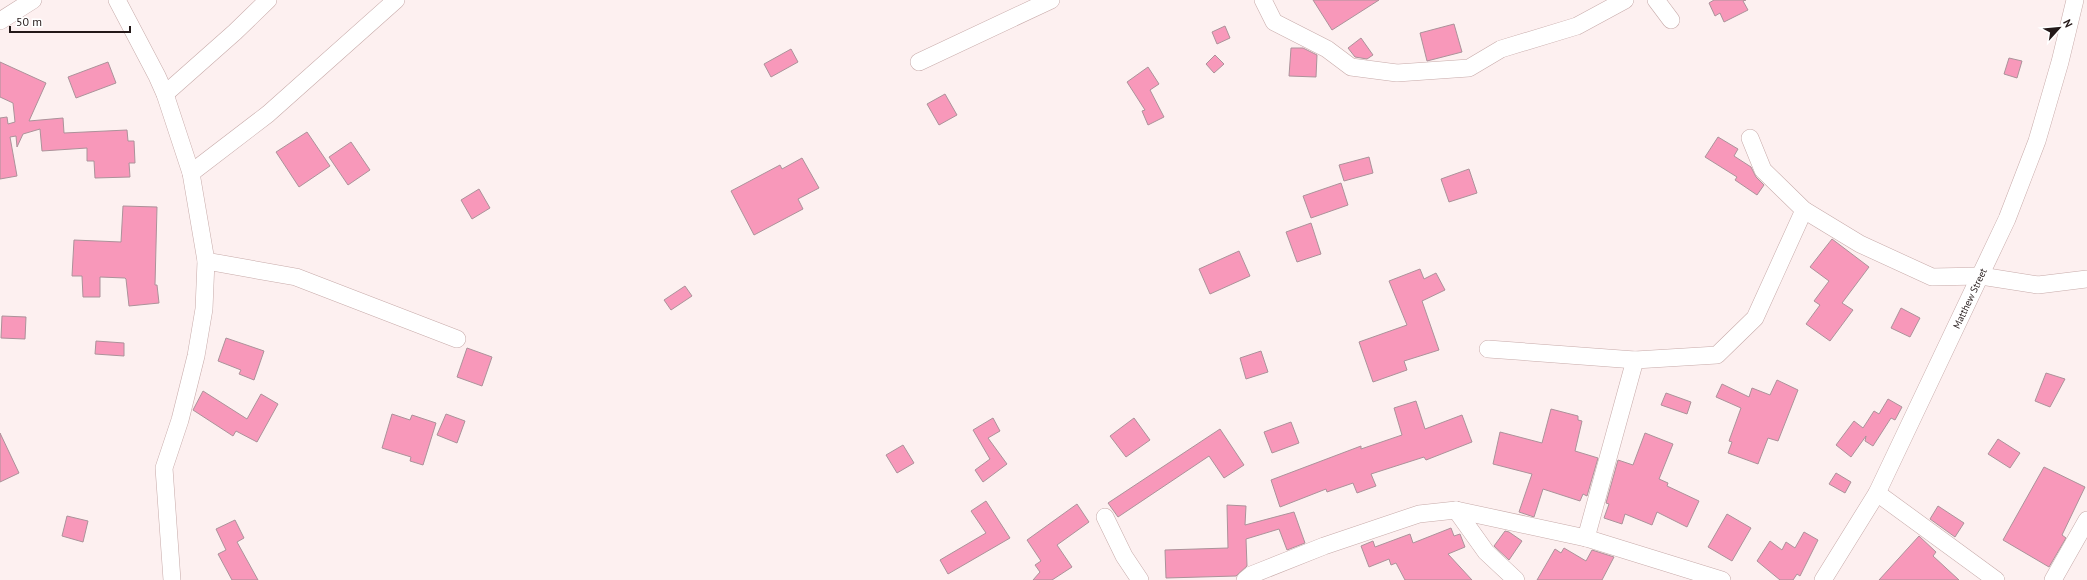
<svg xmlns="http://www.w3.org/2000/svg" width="2087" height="580" font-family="'PT Sans',sans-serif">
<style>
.building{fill:#f898ba;stroke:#ac929a}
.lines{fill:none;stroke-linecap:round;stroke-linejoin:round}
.street-casing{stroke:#c7aaa9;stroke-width:18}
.street{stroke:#fff;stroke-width:17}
.labels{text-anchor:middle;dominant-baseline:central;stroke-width:4;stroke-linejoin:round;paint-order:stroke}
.street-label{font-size:10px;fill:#231818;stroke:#fff}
</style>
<rect width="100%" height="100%" fill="#fdf0f0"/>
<path class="building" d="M 1313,0 L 1379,0 L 1332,30 Z
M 1714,0 L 1746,0 L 1743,1 L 1748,10 L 1724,22 L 1720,13 L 1715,16 L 1709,3 Z
M 1454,24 L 1462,52 L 1427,61 L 1420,33 Z
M 1225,26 L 1230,38 L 1217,44 L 1212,32 Z
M 1361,38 L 1373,55 L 1367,59 L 1355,57 L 1348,48 Z
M 1291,48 L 1303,48 L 1317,55 L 1316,77 L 1289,76 Z
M 791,49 L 798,62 L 771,77 L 764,64 Z
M 1215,55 L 1224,64 L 1214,73 L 1206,64 Z
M 2009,58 L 2022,61 L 2017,78 L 2004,74 Z
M 0,62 L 46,83 L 29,121 L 63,118 L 64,133 L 127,130 L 128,141 L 134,141 L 135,163 L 129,163 L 130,177 L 95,178 L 94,161 L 87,161 L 87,148 L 42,151 L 40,129 L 23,134 L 17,147 L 16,136 L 10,137 L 17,176 L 0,179 L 0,118 L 7,117 L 8,124 L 15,122 L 13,103 L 0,97 Z
M 108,62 L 116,83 L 76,98 L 68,77 Z
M 1148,67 L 1159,84 L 1150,90 L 1164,117 L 1148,125 L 1142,111 L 1145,110 L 1127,82 Z
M 945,94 L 957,115 L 939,125 L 927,104 Z
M 307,132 L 330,166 L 299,187 L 276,152 Z
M 1718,137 L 1738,149 L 1734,156 L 1751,167 L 1756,177 L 1764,185 L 1757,195 L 1735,180 L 1737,177 L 1705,157 Z
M 351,142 L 370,170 L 348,185 L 329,157 Z
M 1369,157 L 1373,173 L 1344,181 L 1339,165 Z
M 802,158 L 819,188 L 798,199 L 803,209 L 754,235 L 731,191 L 780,165 L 782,169 Z
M 1469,169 L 1477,193 L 1449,202 L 1441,179 Z
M 1341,183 L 1348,205 L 1311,218 L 1303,196 Z
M 479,189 L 490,208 L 472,219 L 461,200 Z
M 123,206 L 157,207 L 155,285 L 157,285 L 159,303 L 129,306 L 126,279 L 125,278 L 100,277 L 100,297 L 83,297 L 82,276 L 72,276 L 74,240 L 121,242 Z
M 1311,223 L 1321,254 L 1297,262 L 1286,232 Z
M 1832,239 L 1869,267 L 1842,303 L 1853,310 L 1830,341 L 1806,324 L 1820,305 L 1814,301 L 1829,281 L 1810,267 Z
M 1239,251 L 1250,276 L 1210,294 L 1199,269 Z
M 1420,269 L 1424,279 L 1436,273 L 1445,290 L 1422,301 L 1439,350 L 1404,361 L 1407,370 L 1373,382 L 1359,342 L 1407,325 L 1389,281 Z
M 685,286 L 692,296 L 671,310 L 664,300 Z
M 1901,308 L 1920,318 L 1910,337 L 1891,328 Z
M 2,316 L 26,317 L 25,339 L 1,338 Z
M 226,338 L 264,351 L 254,380 L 239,374 L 241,370 L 218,361 Z
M 96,341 L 124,343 L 124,356 L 95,354 Z
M 467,348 L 492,357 L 482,386 L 457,377 Z
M 1261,351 L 1268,372 L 1246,379 L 1240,358 Z
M 2046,373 L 2065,379 L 2050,407 L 2035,401 Z
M 1777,380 L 1798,390 L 1778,441 L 1768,438 L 1758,464 L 1728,453 L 1732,442 L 1729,441 L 1741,408 L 1716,397 L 1722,384 L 1749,397 L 1752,388 L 1770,395 Z
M 203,391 L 247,419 L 261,394 L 278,404 L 257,442 L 236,431 L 233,436 L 193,410 Z
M 1666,393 L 1691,402 L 1687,414 L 1661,405 Z
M 1888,399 L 1902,407 L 1895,420 L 1891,418 L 1873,446 L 1865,441 L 1866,436 L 1851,457 L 1836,445 L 1854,421 L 1863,428 L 1874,411 L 1879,414 Z
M 1416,401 L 1425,429 L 1462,415 L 1472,442 L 1426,460 L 1424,457 L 1371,474 L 1376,486 L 1357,493 L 1353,483 L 1327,492 L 1326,489 L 1280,507 L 1271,480 L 1361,446 L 1361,449 L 1402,435 L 1394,408 Z
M 1551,409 L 1578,416 L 1578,420 L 1582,421 L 1575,451 L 1598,458 L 1587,496 L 1583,494 L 1580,501 L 1543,489 L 1534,517 L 1519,512 L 1532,474 L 1493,464 L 1500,432 L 1542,443 Z
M 392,414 L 410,420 L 412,415 L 436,423 L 423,465 L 410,461 L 411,457 L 382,448 Z
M 446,414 L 465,421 L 457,443 L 437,435 Z
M 993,418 L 1000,431 L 988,438 L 1007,464 L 983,482 L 975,470 L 990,459 L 973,430 Z
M 1134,418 L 1150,440 L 1126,457 L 1110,436 Z
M 1291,422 L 1299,443 L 1272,453 L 1264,432 Z
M 1220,429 L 1244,465 L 1224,478 L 1209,456 L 1118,517 L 1108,503 Z
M 0,433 L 19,473 L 0,482 Z
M 1645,433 L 1673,444 L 1659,479 L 1668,483 L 1667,486 L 1699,501 L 1687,527 L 1657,512 L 1652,525 L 1625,514 L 1622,524 L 1604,518 L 1609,504 L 1606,503 L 1618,460 L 1633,465 Z
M 1998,439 L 2020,453 L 2010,468 L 1988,454 Z
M 903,445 L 914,463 L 897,473 L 886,455 Z
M 2044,467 L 2085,487 L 2062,535 L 2066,538 L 2049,567 L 2003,540 Z
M 1836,473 L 1851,482 L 1845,493 L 1829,484 Z
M 986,501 L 1010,538 L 948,574 L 940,560 L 986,533 L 971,511 Z
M 1077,504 L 1089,522 L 1057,545 L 1072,567 L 1052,580 L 1033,580 L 1040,572 L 1035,565 L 1041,561 L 1027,540 Z
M 1227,505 L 1246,506 L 1245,525 L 1294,512 L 1305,543 L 1287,550 L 1279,529 L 1246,539 L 1247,566 L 1236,576 L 1166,578 L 1165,550 L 1228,548 Z
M 1938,506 L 1964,523 L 1955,537 L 1930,519 Z
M 1727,514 L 1751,528 L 1732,561 L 1708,547 Z
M 67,516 L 88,521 L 83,542 L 62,536 Z
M 235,520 L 244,538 L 237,542 L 258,580 L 232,580 L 218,554 L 226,550 L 216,529 Z
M 1451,528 L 1454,536 L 1460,534 L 1465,547 L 1448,554 L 1472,580 L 1405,580 L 1396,563 L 1391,565 L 1389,559 L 1369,567 L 1361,546 L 1373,541 L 1375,547 L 1410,534 L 1413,543 Z
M 1505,531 L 1509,532 L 1522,541 L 1509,560 L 1494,546 Z
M 1804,532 L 1818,540 L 1800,576 L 1797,574 L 1793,580 L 1780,580 L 1757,561 L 1770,541 L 1782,550 L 1786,542 L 1795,548 Z
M 1919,536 L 1936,552 L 1933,556 L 1959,580 L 1879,580 Z
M 1564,548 L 1586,561 L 1592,550 L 1614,557 L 1602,580 L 1537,580 L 1555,549 L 1561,553 Z"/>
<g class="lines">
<defs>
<g id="street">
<path d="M 117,0 L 157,76 L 165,94 L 191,173 L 206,261 L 204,309 L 196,356 L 180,420 L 164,468 L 172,580"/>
<path d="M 1263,0 L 1274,22 L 1327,49 L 1351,67 L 1397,73 L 1469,68 L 1501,49 L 1577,26 L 1625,0"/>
<path d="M 1656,0 L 1671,20"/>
<path d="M 0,21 L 33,0"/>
<path d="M 919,62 L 1051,0"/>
<path d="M 165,94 L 235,32 L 268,0"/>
<path d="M 1750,138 L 1763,170 L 1804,210 L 1860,244 L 1932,277 L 1981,276 L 2038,285 L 2087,279"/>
<path d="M 191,173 L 268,114 L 396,0"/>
<path d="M 206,261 L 296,277 L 457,339"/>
<path d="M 1488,349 L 1635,360 L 1717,355 L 1755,318 L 1804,210"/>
<path d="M 1877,493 L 1996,580"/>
<path d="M 1456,510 L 1486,552 L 1516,580"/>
<path d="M 1105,517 L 1124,556 L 1140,580"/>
<path d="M 1586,538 L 1635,360"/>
<path d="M 1245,580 L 1251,575 L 1324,546 L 1419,514 L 1456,510 L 1586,538 L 1722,580"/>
<path id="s1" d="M 1823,580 L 1877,493 L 2007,219 L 2037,141 L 2060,62 L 2075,0"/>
<path d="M 2053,580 L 2087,520"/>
</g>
</defs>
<use href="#street" class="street-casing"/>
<use href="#street" class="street"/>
</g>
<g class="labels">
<g class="street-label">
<text stroke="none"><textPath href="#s1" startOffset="318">Matthew Street</textPath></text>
</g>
</g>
<g transform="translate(2059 28) rotate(63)" stroke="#ffffff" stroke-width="3" paint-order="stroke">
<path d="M0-3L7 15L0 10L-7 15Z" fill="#231818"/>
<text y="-6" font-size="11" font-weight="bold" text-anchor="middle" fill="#231818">N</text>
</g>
<path d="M10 26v6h120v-6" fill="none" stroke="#231818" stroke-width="2"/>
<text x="16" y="26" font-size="12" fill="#231818" stroke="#ffffff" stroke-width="3" paint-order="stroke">50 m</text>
</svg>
